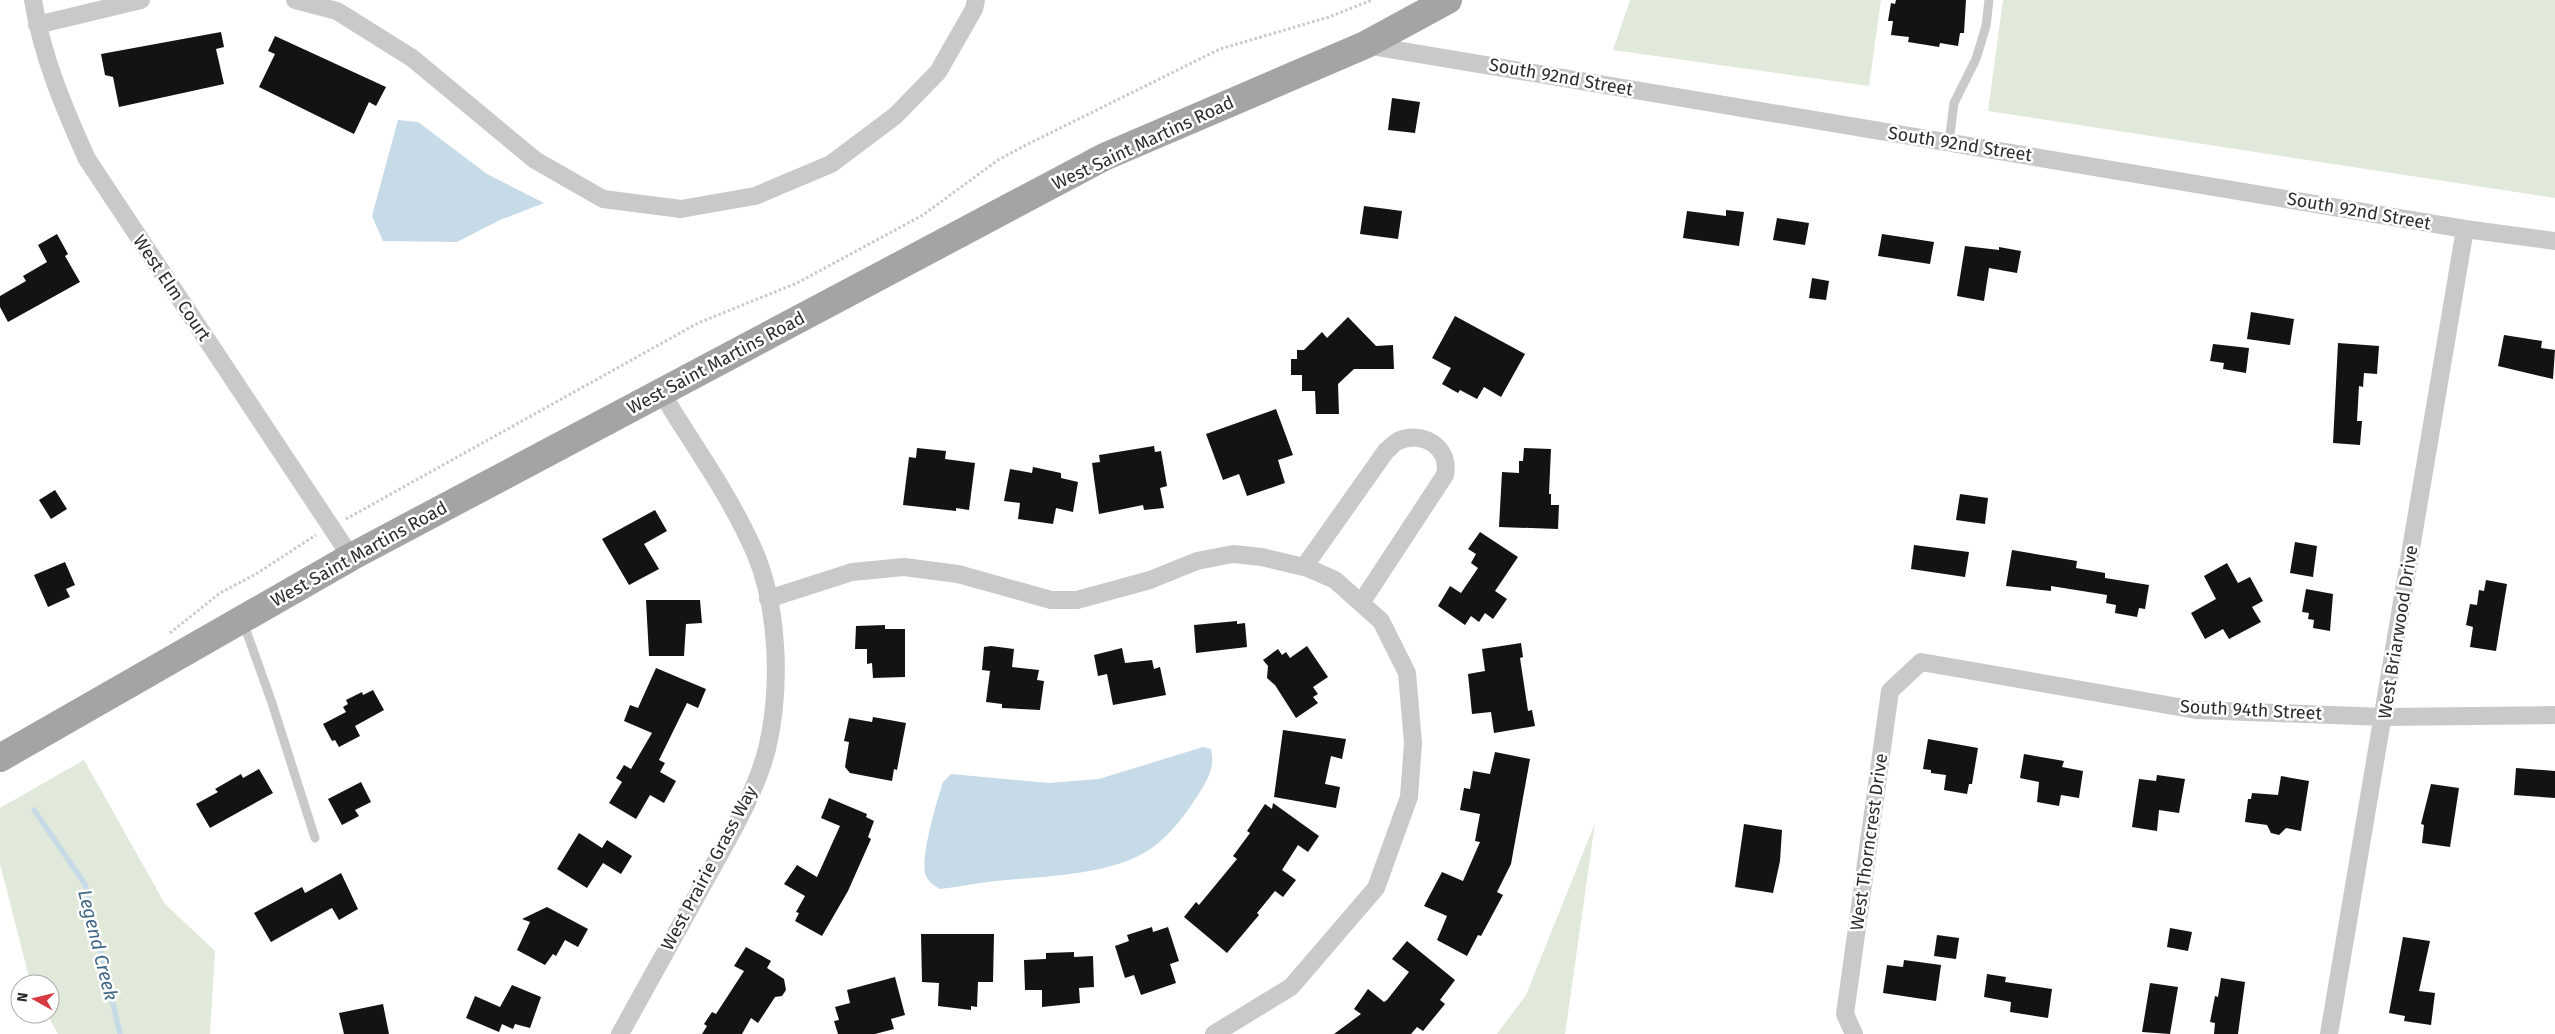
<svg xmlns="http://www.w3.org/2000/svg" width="2555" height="1034" font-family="'Fira Sans',sans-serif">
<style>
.green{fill:#e1e9da}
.water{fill:#c7dae7}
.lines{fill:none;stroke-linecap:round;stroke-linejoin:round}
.stream{stroke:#c7dae7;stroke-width:5.5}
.building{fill:#131313}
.path{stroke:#c9c9c9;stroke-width:3;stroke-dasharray:2.5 2.5;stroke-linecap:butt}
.lane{stroke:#c9c9c9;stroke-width:9}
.street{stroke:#c9c9c9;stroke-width:18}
.primary{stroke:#a4a4a4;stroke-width:28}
.labels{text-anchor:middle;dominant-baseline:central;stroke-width:5;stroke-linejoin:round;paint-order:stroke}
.street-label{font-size:18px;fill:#2c2c2c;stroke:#fff}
.water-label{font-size:19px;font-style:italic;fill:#416987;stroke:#fff}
</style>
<rect width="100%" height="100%" fill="#fff"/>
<path class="green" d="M 1630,0 L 1881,0 L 1869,86 L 1613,50 Z
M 2003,0 L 2555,0 L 2555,198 L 1988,111 Z
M 84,760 L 165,904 L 215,951 L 210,1034 L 58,1034 L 47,1014 L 50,1014 L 50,984 L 31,984 L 30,981 L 0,864 L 0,808 Z
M 1595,823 L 1565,1034 L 1497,1034 L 1526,995 Z"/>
<path class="water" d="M 398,120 L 418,122 L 487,174 L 544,203 L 500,220 L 457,242 L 383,241 L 372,216 Z
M 1203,747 L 1211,749 C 1216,767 1206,783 1196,798 C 1186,814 1172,832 1157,844 C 1119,876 1043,876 996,881 C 977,883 958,887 940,889 C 933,885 927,881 925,873 C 921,854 937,801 943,782 L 951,774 L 1049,783 L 1099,779 Z"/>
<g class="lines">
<path class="stream" d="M 34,810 L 85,884 L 120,1034"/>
</g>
<path class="building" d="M 1896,0 L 1966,0 L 1964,33 L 1960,33 L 1958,46 L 1940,43 L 1939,47 L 1908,42 L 1909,37 L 1891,35 L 1893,21 L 1888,21 L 1891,3 L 1895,4 Z
M 221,32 L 224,47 L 216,49 L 224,84 L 119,107 L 113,77 L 105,75 L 101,54 Z
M 275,36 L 386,87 L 376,106 L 369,102 L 354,134 L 259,87 L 275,54 L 268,51 Z
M 1392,98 L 1420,102 L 1415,133 L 1388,130 Z
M 1364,206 L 1402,211 L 1398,239 L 1360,234 Z
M 1726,210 L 1744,212 L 1739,246 L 1683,238 L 1687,211 L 1726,216 Z
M 1777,218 L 1809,223 L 1805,245 L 1773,240 Z
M 57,234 L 68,254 L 65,256 L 80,282 L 8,322 L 0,307 L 0,296 L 26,281 L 23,276 L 47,262 L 38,245 Z
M 1882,234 L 1934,242 L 1930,264 L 1878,256 Z
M 1965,246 L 1999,250 L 1999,247 L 2021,251 L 2017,273 L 1989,268 L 1984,301 L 1957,296 Z
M 1812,278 L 1829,281 L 1826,300 L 1809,298 Z
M 2251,312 L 2294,319 L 2290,345 L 2247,339 Z
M 1455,316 L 1525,354 L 1501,397 L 1484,387 L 1477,399 L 1460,390 L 1458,393 L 1442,384 L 1451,368 L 1432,358 Z
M 1348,317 L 1376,346 L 1393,345 L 1394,369 L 1354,369 L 1338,384 L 1339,414 L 1316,414 L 1315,391 L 1302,391 L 1302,375 L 1291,375 L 1291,359 L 1297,359 L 1297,350 L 1304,350 L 1322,332 L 1327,338 Z
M 2504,335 L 2542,341 L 2541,348 L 2555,350 L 2553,379 L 2498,366 Z
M 2338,343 L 2379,346 L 2377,374 L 2364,373 L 2363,387 L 2359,386 L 2357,421 L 2362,421 L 2360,445 L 2333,443 Z
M 2213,344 L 2249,348 L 2246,373 L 2223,369 L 2224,363 L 2210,361 Z
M 1276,409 L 1293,455 L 1278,460 L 1285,483 L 1247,496 L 1239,474 L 1223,480 L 1206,434 Z
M 1154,446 L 1155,452 L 1161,451 L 1167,486 L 1160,488 L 1164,508 L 1144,510 L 1143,505 L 1099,514 L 1092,463 L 1100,462 L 1099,455 Z
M 917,448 L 946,451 L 945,459 L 975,463 L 969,510 L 956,508 L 956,511 L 903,505 L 909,457 L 916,458 Z
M 1524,448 L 1551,449 L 1549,494 L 1551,494 L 1551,505 L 1559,505 L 1558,529 L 1499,527 L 1502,472 L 1519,473 L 1519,461 L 1523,461 Z
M 1033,467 L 1061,473 L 1061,478 L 1078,482 L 1073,512 L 1056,508 L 1053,524 L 1018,519 L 1020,503 L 1004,501 L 1010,469 L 1032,473 Z
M 55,490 L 67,509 L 51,519 L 39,500 Z
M 1960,494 L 1988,498 L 1985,524 L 1956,520 Z
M 655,510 L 667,531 L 644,544 L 659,569 L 629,585 L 602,539 Z
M 1480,532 L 1518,557 L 1495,591 L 1507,599 L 1493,619 L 1485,613 L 1479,622 L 1471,616 L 1465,625 L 1438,606 L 1450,586 L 1461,593 L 1478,568 L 1471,563 L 1476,554 L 1468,549 Z
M 2295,542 L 2317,546 L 2313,577 L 2290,573 Z
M 1914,545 L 1969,552 L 1965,577 L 1911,569 Z
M 2012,550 L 2077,561 L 2076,568 L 2105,573 L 2105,578 L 2149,585 L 2145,609 L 2139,608 L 2137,617 L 2115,613 L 2116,605 L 2106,603 L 2107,595 L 2051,586 L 2051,591 L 2006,586 Z
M 65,562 L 75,585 L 66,589 L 70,597 L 48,607 L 34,575 Z
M 2227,563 L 2238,583 L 2250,577 L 2263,601 L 2252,607 L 2261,622 L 2229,639 L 2223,629 L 2205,639 L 2191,613 L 2216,599 L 2204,576 Z
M 2486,580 L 2507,584 L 2496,651 L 2470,647 L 2473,627 L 2466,625 L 2470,604 L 2477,605 L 2479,590 L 2484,591 Z
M 2306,589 L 2333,594 L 2330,631 L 2313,628 L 2314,620 L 2308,619 L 2309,613 L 2302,612 Z
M 646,600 L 700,600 L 702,623 L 686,624 L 684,656 L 649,656 Z
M 1237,621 L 1237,624 L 1245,623 L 1247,647 L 1196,653 L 1194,625 Z
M 885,625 L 885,629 L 905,629 L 905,677 L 873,678 L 872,663 L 867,664 L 867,649 L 855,649 L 856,626 Z
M 1521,643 L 1523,657 L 1520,658 L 1528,711 L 1532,710 L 1535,726 L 1494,733 L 1491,712 L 1472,714 L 1468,674 L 1485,671 L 1482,649 Z
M 991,646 L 1014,649 L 1012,667 L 1039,670 L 1037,680 L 1044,681 L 1040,710 L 1002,708 L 1002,704 L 986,702 L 990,671 L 982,670 L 984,647 Z
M 1307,646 L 1328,677 L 1313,687 L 1318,694 L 1313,697 L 1318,703 L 1296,718 L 1275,685 L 1267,678 L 1268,666 L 1263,660 L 1278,649 L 1282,655 L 1286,652 L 1290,658 Z
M 1122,648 L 1125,663 L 1152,660 L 1154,669 L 1160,667 L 1166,695 L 1113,705 L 1107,674 L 1098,676 L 1094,655 Z
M 656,668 L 706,689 L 698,708 L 687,703 L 659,760 L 665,763 L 660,772 L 676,781 L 664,803 L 650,795 L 636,819 L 609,803 L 622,782 L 616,778 L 624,765 L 631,769 L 652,733 L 624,721 L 630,705 L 638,708 Z
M 373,690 L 384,710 L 355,726 L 360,736 L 339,747 L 335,740 L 332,741 L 323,724 L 346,712 L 343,707 L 348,704 L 346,700 L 362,692 L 363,695 Z
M 873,717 L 906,723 L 897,770 L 894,769 L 892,781 L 850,773 L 845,767 L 849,742 L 844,741 L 849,718 L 872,722 Z
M 1283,730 L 1346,739 L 1342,759 L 1331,756 L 1325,784 L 1340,787 L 1336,808 L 1274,797 Z
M 1928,739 L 1978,748 L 1972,784 L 1969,784 L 1967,794 L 1944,790 L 1946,775 L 1931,773 L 1931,770 L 1923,769 Z
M 1495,752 L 1530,759 L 1511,864 L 1497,892 L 1503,895 L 1481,936 L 1478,935 L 1467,956 L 1437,940 L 1447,916 L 1424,906 L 1442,872 L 1463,881 L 1480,842 L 1475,841 L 1480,814 L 1460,810 L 1464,788 L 1470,789 L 1473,771 L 1490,774 Z
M 2024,754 L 2064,761 L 2062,767 L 2083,771 L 2079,798 L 2061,795 L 2059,806 L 2037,802 L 2039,782 L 2020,778 Z
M 2516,768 L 2555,771 L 2555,798 L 2514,795 Z
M 259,769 L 273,793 L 210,828 L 196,804 L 218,792 L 215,789 L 241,774 L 243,778 Z
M 2157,775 L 2185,779 L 2179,813 L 2159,810 L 2157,831 L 2132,827 L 2139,779 L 2156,781 Z
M 2281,776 L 2309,781 L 2301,831 L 2286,828 L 2279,835 L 2271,833 L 2267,825 L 2245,822 L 2248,799 L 2251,799 L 2252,793 L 2278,795 Z
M 361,782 L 371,802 L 355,810 L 359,816 L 342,825 L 328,799 Z
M 2431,784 L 2459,788 L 2450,847 L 2422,843 L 2424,825 L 2421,824 Z
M 829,798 L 867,814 L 866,817 L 874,821 L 868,837 L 871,839 L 848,891 L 822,936 L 795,921 L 799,913 L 796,912 L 805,896 L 784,884 L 797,865 L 817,877 L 840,826 L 821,818 Z
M 1273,803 L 1319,836 L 1308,852 L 1298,845 L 1282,870 L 1296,880 L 1283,897 L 1275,891 L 1257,913 L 1259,915 L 1227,953 L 1184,917 L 1196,902 L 1199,905 L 1237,859 L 1233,856 L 1250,833 L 1247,831 L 1265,804 L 1272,809 Z
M 1744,824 L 1782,830 L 1780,861 L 1773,893 L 1735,887 Z
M 579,833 L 602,848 L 607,840 L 632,856 L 621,874 L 603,863 L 587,888 L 557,869 Z
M 341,873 L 358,909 L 339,920 L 332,908 L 330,909 L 271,942 L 254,913 L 302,887 L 305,893 Z
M 547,907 L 588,929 L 578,947 L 565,940 L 556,956 L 553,954 L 545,965 L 517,950 L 530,922 L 522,919 Z
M 1152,927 L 1153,932 L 1168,927 L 1179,961 L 1170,964 L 1176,983 L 1141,995 L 1134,975 L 1125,978 L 1115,946 L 1129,941 L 1127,935 Z
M 2170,928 L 2192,932 L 2188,951 L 2167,947 Z
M 921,934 L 994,934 L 993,982 L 978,982 L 977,1007 L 971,1006 L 971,1010 L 938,1006 L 939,983 L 922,982 Z
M 1937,935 L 1959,938 L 1956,959 L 1934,956 Z
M 2403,937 L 2430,941 L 2419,991 L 2435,993 L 2431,1025 L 2404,1021 L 2405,1016 L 2389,1013 Z
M 1407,941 L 1455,980 L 1440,1000 L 1445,1004 L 1423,1031 L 1417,1027 L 1411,1034 L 1334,1034 L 1361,1014 L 1354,1009 L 1368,989 L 1384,1002 L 1387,1000 L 1409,972 L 1392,959 Z
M 746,947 L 771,961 L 767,968 L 784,979 L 786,990 L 782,996 L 775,997 L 758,1023 L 751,1018 L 742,1034 L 702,1034 L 707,1026 L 704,1024 L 712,1012 L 716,1014 L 744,971 L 734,966 Z
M 1074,952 L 1074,957 L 1093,956 L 1094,987 L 1079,988 L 1080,1003 L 1042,1007 L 1042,990 L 1025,990 L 1024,960 L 1046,959 L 1046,953 Z
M 1904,960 L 1941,965 L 1936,1001 L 1883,993 L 1887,965 L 1903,967 Z
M 1987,974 L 2006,977 L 2005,982 L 2052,989 L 2048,1018 L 2010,1012 L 2011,1002 L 1984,997 Z
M 895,977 L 905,1015 L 891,1019 L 894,1029 L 875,1034 L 838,1034 L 834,1021 L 839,1020 L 835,1007 L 850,1003 L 847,990 Z
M 2221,978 L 2245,982 L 2238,1034 L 2214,1034 L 2215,1023 L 2210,1022 L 2215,996 L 2218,997 Z
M 2150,983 L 2178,987 L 2170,1034 L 2142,1032 Z
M 512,985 L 541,997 L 530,1028 L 515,1024 L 513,1029 L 502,1024 L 499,1032 L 466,1018 L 475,996 L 500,1007 Z
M 383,1004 L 389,1034 L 344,1034 L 339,1013 Z"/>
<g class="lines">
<path class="path" d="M 346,519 L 698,323 L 797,283 L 923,215 L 998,160 L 1026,145 L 1220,49 L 1329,17 L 1372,0
M 170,633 L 220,593 L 256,574 L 316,535"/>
<path class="lane" d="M 1949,142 L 1954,103 L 1976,59 L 1986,26 L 1989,0
M 243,622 L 271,700 L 315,838"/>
<path class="street" d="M 33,0 C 42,56 64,108 87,159 L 351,557
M 295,0 L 337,11 L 412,58 L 535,160 L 603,199 L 681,209 L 755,196 L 831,164 L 895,116 L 938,72 L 974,9 L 976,0
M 37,25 L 141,0
M 1366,45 L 2465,229 L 2555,241
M 1304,567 L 1386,451 C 1390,448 1394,443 1398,441 C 1422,430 1451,447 1445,475 L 1361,603
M 768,599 L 852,572 L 904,567 L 958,574 L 1051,600 L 1077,600 L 1150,580 L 1197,561 L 1233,554 L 1262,557 L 1308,568 L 1335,580 L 1381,621 L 1407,673 L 1413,743 L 1409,797 L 1376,888 L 1291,987 L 1214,1034
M 620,1034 C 649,982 678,930 706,879 C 729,837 755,795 767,749 C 781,690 779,612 756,555 C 732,498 693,445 661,392
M 1854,1034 L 1845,1014 L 1890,691 L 1921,662 L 2196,710 L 2384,717 L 2555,715
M 2329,1034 L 2465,229"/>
<path class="primary" d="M 0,758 L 351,557 L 1104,157 L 1365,45 L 1448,0"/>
</g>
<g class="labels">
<g class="street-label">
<text transform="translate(1561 77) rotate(10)">South 92nd Street</text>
<text transform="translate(1143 143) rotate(-25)">West Saint Martins Road</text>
<text transform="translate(1960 144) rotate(9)">South 92nd Street</text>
<text transform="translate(2359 211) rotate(10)">South 92nd Street</text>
<text transform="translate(172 288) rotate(56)">West Elm Court</text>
<text transform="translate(716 363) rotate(-28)">West Saint Martins Road</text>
<text transform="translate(359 554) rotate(-29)">West Saint Martins Road</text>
<text transform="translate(2398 632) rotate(-81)">West Briarwood Drive</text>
<text transform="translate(2251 710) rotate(3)">South 94th Street</text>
<text transform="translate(1869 842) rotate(-82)">West Thorncrest Drive</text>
<text transform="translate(709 868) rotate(-62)">West Prairie Grass Way</text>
</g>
<g class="water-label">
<text transform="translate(98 945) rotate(76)">Legend Creek</text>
</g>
</g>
<g transform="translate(35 999) rotate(278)"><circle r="24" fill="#ffffff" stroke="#ababab"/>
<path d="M0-4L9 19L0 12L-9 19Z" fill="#d73a40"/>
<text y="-8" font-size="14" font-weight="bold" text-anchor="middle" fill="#2c2c2c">N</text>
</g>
</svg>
